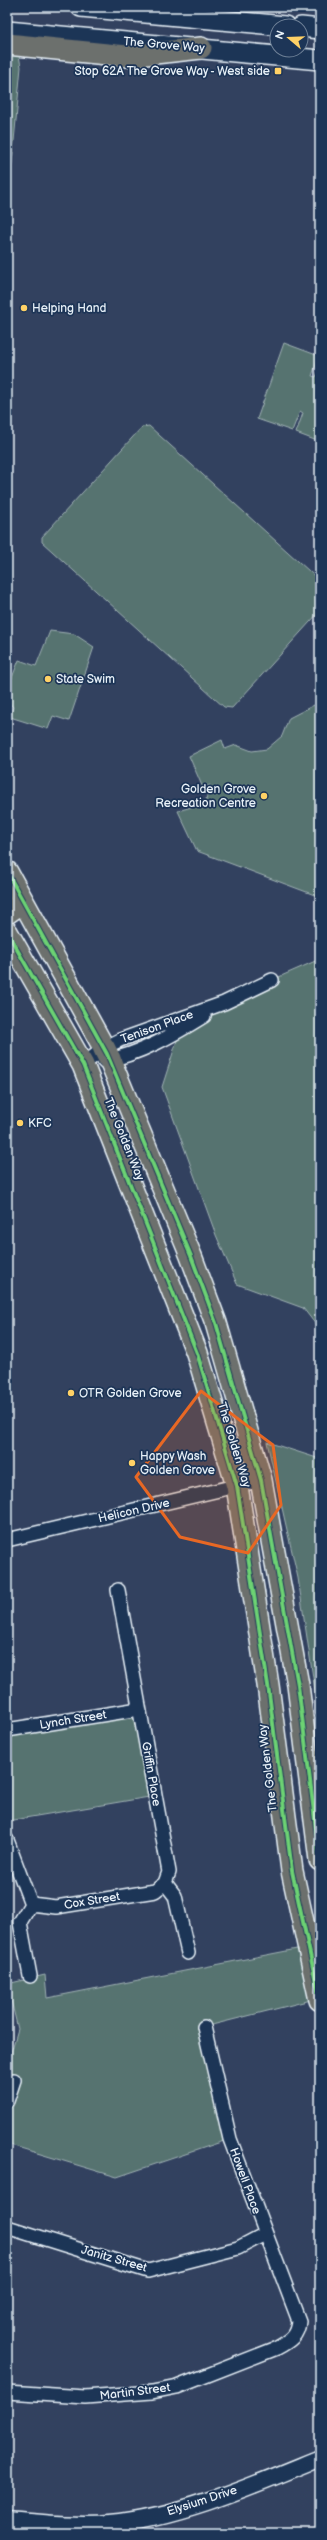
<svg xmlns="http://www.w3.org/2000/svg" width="327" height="2540" font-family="'Balsamiq Sans',sans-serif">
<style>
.green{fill:#577370;stroke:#a0b2b4}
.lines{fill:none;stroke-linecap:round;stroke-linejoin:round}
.minor-casing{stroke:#e8f1f8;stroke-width:16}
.tertiary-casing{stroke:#e8f1f8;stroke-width:19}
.secondary-casing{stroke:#e8f1f8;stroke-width:22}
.primary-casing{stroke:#e8f1f8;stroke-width:24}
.trunk-casing{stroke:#e8f1f8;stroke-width:25}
.minor{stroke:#1d3557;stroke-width:13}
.tertiary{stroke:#1d3557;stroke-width:16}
.secondary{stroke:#1d3557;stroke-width:19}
.primary{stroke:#6c706d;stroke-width:21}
.trunk{stroke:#6c706d;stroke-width:22}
.cycleway-casing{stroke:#1d3557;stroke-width:6}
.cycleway{stroke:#6cd273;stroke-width:4}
.marked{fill:#e86824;fill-opacity:0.2;stroke:#e86824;stroke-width:3;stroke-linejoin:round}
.poi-dot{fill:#ffd166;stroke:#1d3557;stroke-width:1.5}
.labels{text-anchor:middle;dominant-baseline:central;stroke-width:3.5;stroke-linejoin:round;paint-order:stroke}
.street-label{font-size:12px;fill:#e8f1f8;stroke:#1d3557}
.poi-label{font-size:12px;fill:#e8f1f8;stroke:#1d3557;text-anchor:start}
</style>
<rect width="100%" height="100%" fill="#32415f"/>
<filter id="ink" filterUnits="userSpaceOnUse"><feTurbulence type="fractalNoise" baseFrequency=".025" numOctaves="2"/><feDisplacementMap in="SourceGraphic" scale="8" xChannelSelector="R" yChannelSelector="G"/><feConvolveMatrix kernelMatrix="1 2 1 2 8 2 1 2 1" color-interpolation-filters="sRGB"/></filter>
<g filter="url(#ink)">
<path class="green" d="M 7,32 L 15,32 L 21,67 L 7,215 Z
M 284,343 L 319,356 L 312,376 L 316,377 L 320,367 L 320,442 L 296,433 L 303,413 L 300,411 L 292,431 L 257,419 Z
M 149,426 L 320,581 L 320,611 L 232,708 L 224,707 L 42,542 L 42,537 L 142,427 Z
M 50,631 L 74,634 L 94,647 L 69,721 L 53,716 L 48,729 L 10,717 L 13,707 L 7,700 L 7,690 L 19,660 L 36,666 Z
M 320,702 L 320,897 L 197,851 L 178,811 L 205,803 L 210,785 L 203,788 L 189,756 L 222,740 L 225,749 L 236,745 L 252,751 L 267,749 L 282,736 L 289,718 Z
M 320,959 L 320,1330 L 303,1308 L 237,1284 L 216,1235 L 162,1087 L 180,1031 L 272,980 Z
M 267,1442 L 320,1459 L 320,1724 L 298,1578 Z
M 139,1709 L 155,1796 L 7,1821 L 7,1730 Z
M 307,1947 L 319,1998 L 204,2027 L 230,2139 L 117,2177 L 7,2144 L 7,2066 L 18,2029 L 7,1984 L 45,1975 L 47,1998 Z"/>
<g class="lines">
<defs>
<path id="minor" d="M 104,1061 C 139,1055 175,1034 204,1016
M 83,1065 L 104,1048 L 120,1040 L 224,1003 L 272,980
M 7,1540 L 261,1480
M 118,1590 L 167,1861 L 169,1872 L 165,1883
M 7,1730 L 139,1709
M 7,1840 L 31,1904 L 56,1907 L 155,1891 L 165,1883
M 165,1883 L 175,1896 L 188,1953
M 30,1976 L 20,1922 L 31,1904
M 7,2101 L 14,2080
M 7,2227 L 148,2271 L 238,2248 L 265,2234
M 7,2392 L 85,2397 L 152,2392 L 177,2387 L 277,2348 C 290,2341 298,2336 299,2321 L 230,2139 L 204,2027"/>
<path id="tertiary" d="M 7,2520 C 41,2523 76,2527 110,2524 C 179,2518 256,2484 320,2458"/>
<path id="secondary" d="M 81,7 L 285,26
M 301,27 L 320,29
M 7,31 L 320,60"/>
<path id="primary" d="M 7,44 L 127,56 L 201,48
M 7,872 L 104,1048
M 7,913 L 23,902
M 7,932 L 83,1065 L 197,1353 L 237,1486 L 268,1685 L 292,1871 L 320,2000
M 110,1060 L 191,1256 L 216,1323 L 261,1480 L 298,1685 L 320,1860"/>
<path id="trunk" d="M 104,1048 L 110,1060"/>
</defs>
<use href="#minor" class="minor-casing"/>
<use href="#tertiary" class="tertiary-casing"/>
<use href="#secondary" class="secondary-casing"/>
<use href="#primary" class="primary-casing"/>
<use href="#trunk" class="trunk-casing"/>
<use href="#minor" class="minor"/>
<use href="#tertiary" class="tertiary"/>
<use href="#secondary" class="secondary"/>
<use href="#primary" class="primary"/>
<use href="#trunk" class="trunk"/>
<defs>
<path id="cycleway" d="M 7,872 L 107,1054 L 191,1256 L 216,1323 L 261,1480 L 298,1685 L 320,1860
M 7,932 L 83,1065 L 197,1353 L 237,1486 L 268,1685 L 292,1871 L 320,2000"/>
</defs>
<use href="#cycleway" class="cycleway-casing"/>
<use href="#cycleway" class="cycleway"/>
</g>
</g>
<path class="marked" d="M 201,1391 L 273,1445 L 281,1505 L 248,1553 L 180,1537 L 136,1477 Z"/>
<g class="poi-dot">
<rect x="274" y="67" width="8" height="8" rx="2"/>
<circle cx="24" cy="308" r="4"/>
<circle cx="48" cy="679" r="4"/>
<circle cx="264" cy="796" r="4"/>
<circle cx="20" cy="1123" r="4"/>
<circle cx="71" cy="1393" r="4"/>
<circle cx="132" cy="1463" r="4"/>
</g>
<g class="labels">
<g class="street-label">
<text transform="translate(164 45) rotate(5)">The Grove Way</text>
<text transform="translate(157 1027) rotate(-20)">Tenison Place</text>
<text transform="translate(124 1139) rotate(68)">The Golden Way</text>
<text transform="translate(234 1445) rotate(73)">The Golden Way</text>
<text transform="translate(134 1511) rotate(-13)">Helicon Drive</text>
<text transform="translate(73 1720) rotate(-9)">Lynch Street</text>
<text transform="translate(268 1768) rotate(-97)">The Golden Way</text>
<text transform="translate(151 1774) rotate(80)">Griffin Place</text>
<text transform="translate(92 1901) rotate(-9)">Cox Street</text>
<text transform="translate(245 2181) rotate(70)">Howell Place</text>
<text transform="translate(114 2259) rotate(16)">Janitz Street</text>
<text transform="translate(135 2392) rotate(-7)">Martin Street</text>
<text transform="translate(202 2501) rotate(-18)">Elysium Drive</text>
</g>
<g class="poi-label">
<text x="270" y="71" text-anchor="end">Stop 62A The Grove Way - West side</text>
<text x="32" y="308">Helping Hand</text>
<text x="56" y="679">State Swim</text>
<text x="256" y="789" text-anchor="end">Golden Grove<tspan x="256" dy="14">Recreation Centre</tspan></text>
<text x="28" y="1123">KFC</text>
<text x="79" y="1393">OTR Golden Grove</text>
<text x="140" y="1456">Happy Wash<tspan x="140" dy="14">Golden Grove</tspan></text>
</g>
</g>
<rect width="327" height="2540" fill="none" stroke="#1d3557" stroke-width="24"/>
<rect x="12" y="12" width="303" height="2516" fill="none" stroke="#e8f1f8" stroke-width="1.5" filter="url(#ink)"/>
<g transform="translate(289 38) rotate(289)"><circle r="19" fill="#1d3557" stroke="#6e8097"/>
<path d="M0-3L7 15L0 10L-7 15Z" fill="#ffd166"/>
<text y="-6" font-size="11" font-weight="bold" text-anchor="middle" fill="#e8f1f8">N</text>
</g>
</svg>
